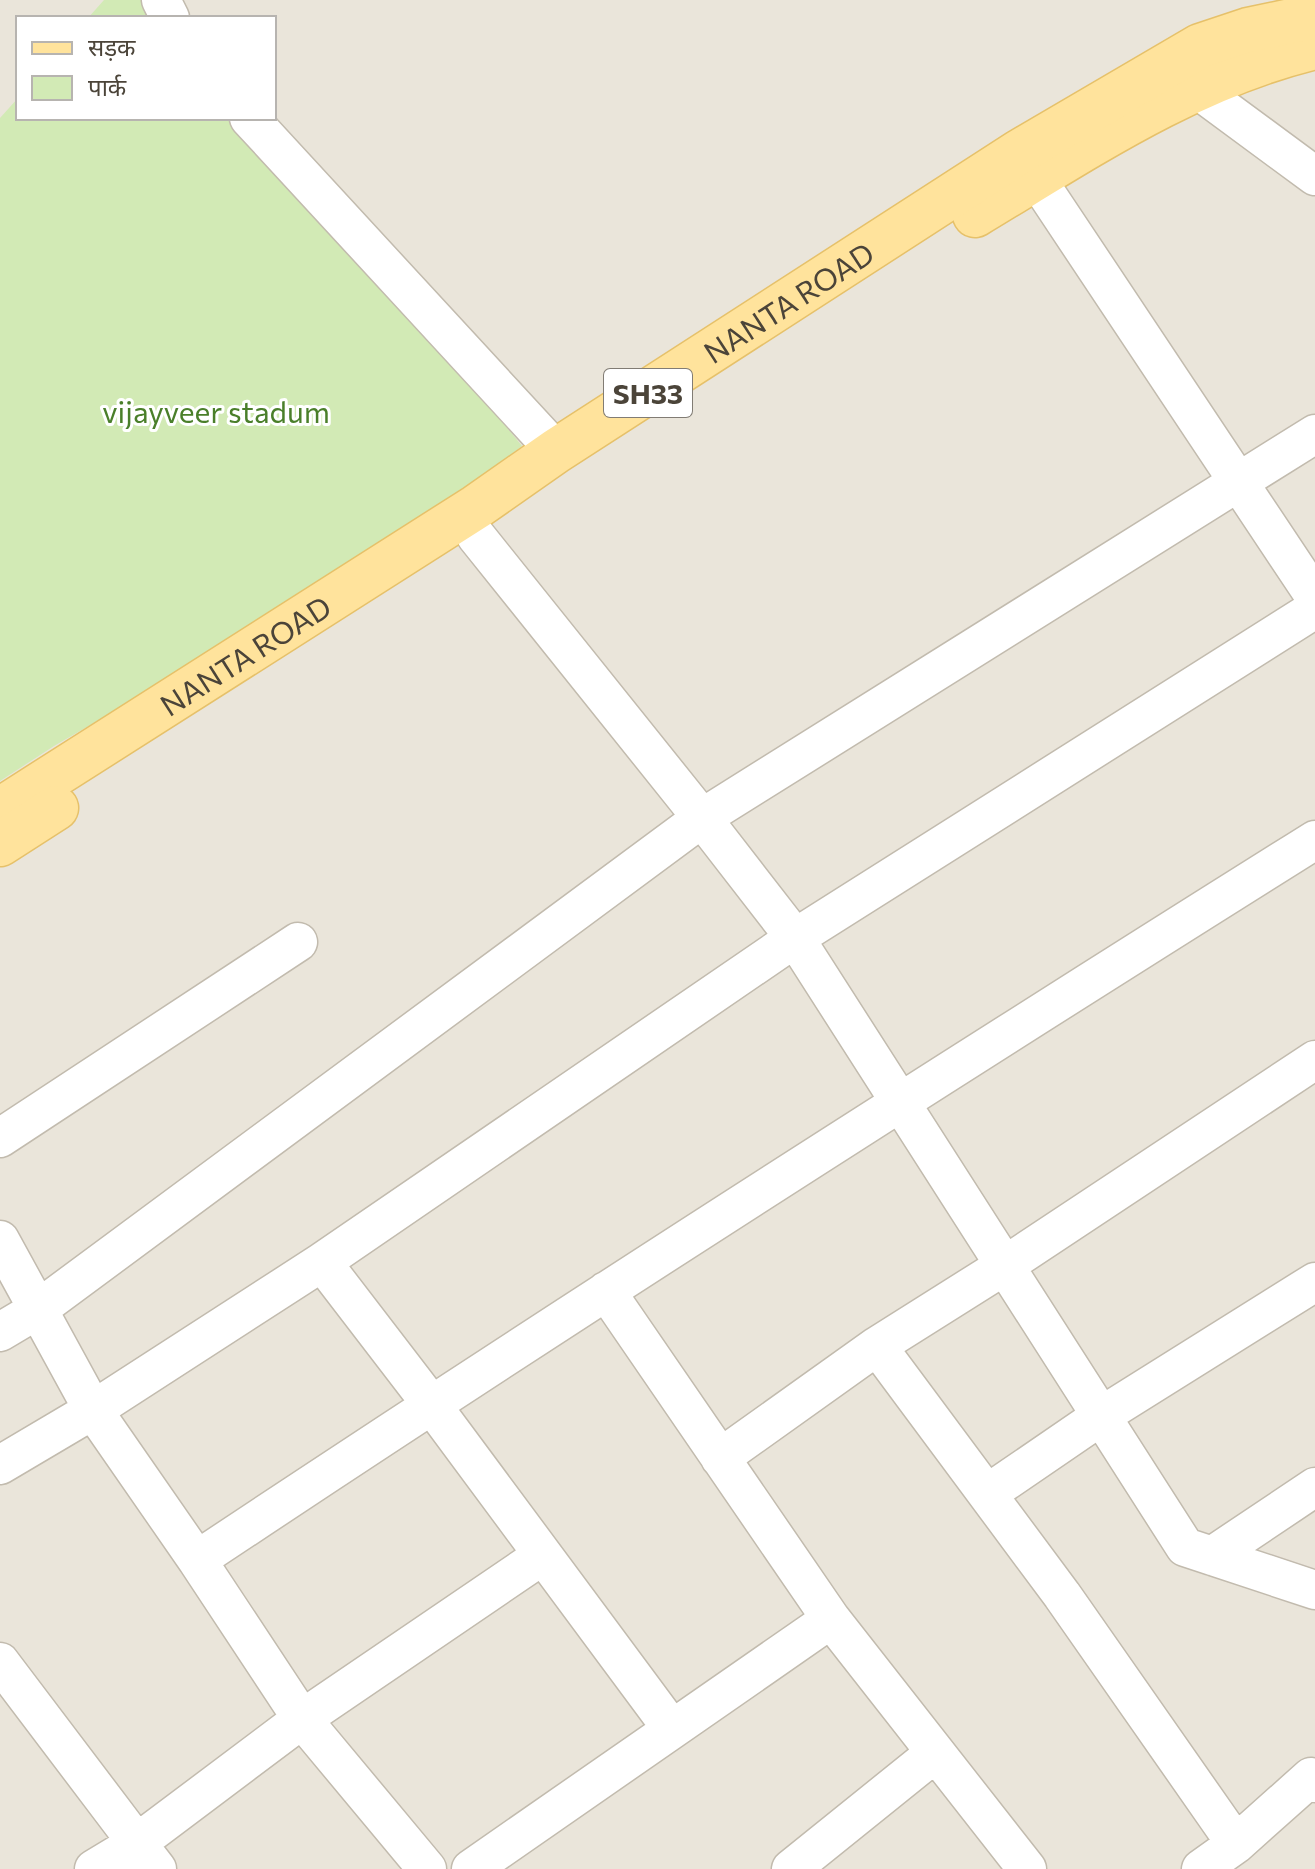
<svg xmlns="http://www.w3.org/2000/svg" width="1315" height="1869" font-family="Commissioner,'Noto Sans Devanagari',sans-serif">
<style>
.residential{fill:#eae5da;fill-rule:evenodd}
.green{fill:#d2eab5}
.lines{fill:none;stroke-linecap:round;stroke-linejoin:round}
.minor-casing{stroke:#c2bbae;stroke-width:41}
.major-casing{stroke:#e6c16a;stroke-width:47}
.minor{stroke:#fff;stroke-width:38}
.major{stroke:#ffe39c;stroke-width:44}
.labels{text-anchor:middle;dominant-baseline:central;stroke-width:6;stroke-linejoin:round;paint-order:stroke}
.shield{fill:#fff;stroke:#817c74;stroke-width:2}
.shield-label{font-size:28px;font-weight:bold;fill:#4b4439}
.street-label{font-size:30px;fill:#4b4439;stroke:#fff}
.park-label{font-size:30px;fill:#4a7f2a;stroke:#fff}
</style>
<rect width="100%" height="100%" fill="#f6f3ec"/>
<path class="residential" d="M 0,0 L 1315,0 L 1315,1869 L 0,1869 ZM 18,18 L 274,18 L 274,118 L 18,118 Z"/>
<path class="green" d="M 104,0 L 159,0 L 174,18 L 88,18 Z
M 18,98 L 18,118 L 255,118 L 522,446 L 275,636 L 187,669 L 54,746 L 0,781 L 0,118 Z"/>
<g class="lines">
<defs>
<path id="minor" d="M 161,0 L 170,18
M 1197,89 L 1315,176
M 249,118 L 556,451
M 1036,178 L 1315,597
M 476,536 L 702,818 L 1315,434
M 0,1138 L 298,942
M 0,1240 L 93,1410 L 0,1465
M 322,1262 L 795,938 L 1315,609
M 606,1291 L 831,1619
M 0,1332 L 37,1310 L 702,818 L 795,938 L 1185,1547 L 1315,1590
M 877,1346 L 1004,1266 L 1315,1060
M 720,1458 L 877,1346 L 1062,1595 L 1236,1844
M 987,1494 L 1101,1416 L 1315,1282
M 543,1555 L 302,1719 L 197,1560 C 566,1314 939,1076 1315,840
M 1212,1556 L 1315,1487
M 197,1560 L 93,1410 L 322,1262 L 431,1404 L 672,1729
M 0,1662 L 137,1843 L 302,1719 L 427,1869
M 94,1869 L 137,1843 L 157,1869
M 471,1869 L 831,1619 L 1027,1869
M 791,1869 L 935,1753
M 1201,1869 L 1236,1844 L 1311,1777 L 1315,1783"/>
<g id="major">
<path d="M 975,215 C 1083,150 1190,77 1315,47"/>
<path id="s1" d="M 0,810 L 476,507 L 556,451 L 1019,152 L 1200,46 L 1248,30 L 1315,16"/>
<path d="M 0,844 L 56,808"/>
</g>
</defs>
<use href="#minor" class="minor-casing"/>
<use href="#major" class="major-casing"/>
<use href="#minor" class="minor"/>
<use href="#major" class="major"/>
</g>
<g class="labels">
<rect class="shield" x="604" y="369" width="88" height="48" rx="6"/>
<g class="shield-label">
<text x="648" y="393">SH33</text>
</g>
<g class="street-label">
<text stroke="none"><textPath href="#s1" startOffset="938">NANTA ROAD</textPath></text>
<text stroke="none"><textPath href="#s1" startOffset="290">NANTA ROAD</textPath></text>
</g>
<g class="park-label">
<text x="216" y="410">vijayveer stadum</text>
</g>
</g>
<rect x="16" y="16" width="260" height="104" fill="#ffffff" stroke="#b7b4b0" stroke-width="2"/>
<rect x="32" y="42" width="40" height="12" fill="#ffe39c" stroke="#b7b4b0" stroke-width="2"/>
<text x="88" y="56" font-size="24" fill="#4b4439">सड़क</text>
<rect x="32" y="76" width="40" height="24" fill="#d2eab5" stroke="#b7b4b0" stroke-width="2"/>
<text x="88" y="96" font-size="24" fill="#4b4439">पार्क</text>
</svg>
